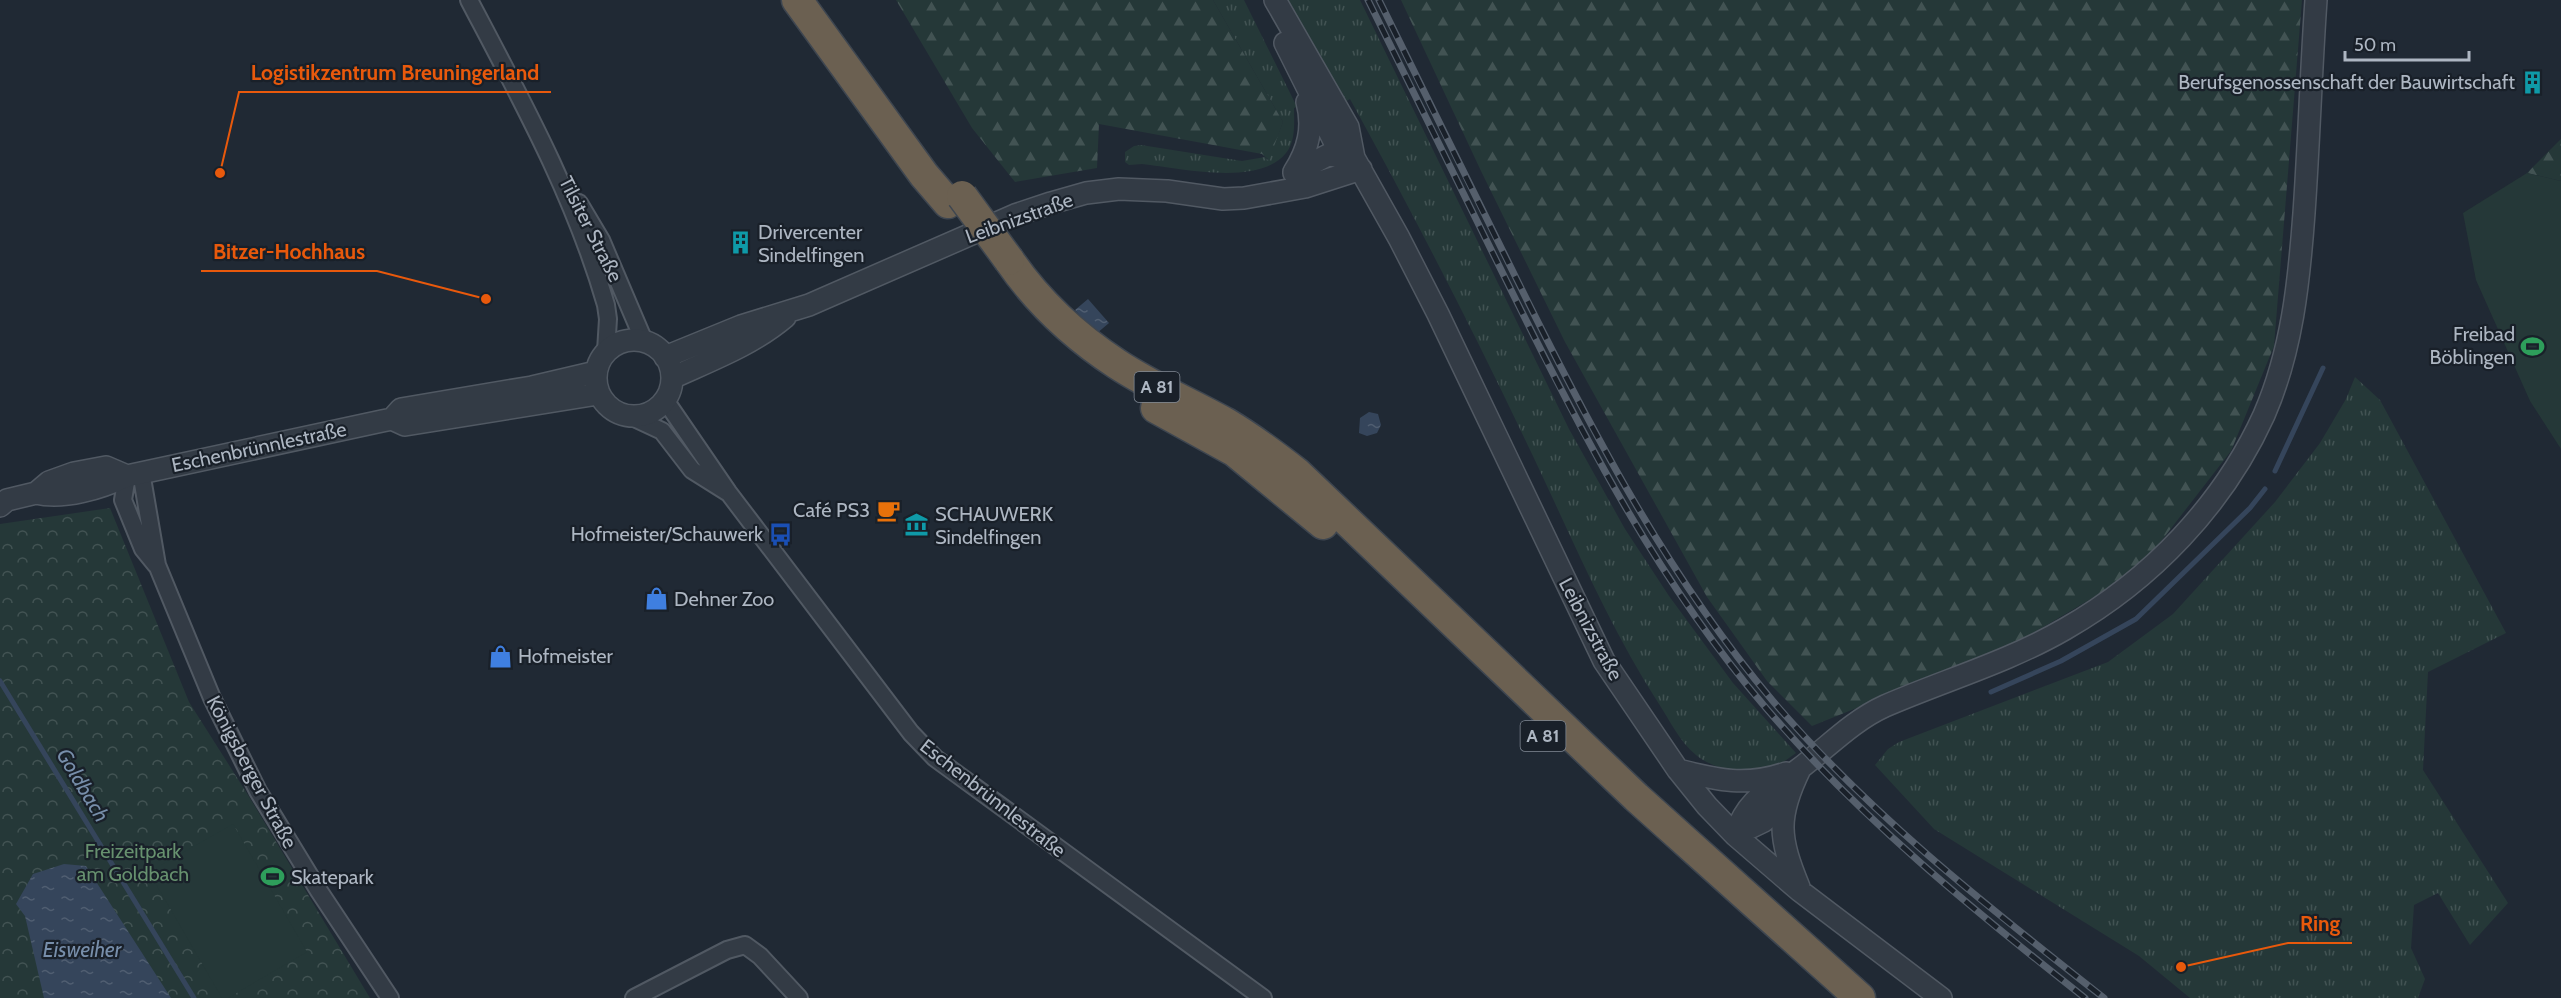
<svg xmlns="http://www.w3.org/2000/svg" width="2561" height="998" font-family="Cabin,sans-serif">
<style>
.grass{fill:url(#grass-tufts)}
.forest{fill:url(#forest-firs)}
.park{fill:url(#park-crowns)}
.pitch{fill:#253838}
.water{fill:url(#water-ripples)}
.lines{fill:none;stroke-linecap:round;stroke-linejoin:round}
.stream{stroke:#35455b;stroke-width:5}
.minor-casing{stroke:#515963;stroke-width:20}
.tertiary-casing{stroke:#515963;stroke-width:24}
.motorway-casing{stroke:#3e4650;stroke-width:33}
.minor{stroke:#333b45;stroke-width:16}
.tertiary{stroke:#333b45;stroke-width:21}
.motorway{stroke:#6b6051;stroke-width:30}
.rail-casing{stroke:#555f6c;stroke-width:7}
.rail{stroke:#192029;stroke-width:4.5;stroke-dasharray:14;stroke-linecap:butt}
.motorway-bridge-casing{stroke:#3e4650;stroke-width:33;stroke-linecap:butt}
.motorway-bridge{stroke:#6b6051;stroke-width:30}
.labels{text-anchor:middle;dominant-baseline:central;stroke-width:4.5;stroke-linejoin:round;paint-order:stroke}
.shield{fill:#192029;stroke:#818994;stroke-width:1.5}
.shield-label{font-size:18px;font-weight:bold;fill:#adb6c2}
.poi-label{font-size:20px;fill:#adb6c2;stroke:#192029;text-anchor:start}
.street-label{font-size:20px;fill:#adb6c2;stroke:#192029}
.park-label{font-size:20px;fill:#67916f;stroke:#192029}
.water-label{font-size:21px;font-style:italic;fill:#778eaa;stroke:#192029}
.leader{fill:none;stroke:#e8590c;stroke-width:2}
.callout-dot{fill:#e8590c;stroke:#192029;stroke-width:2}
.callout-label{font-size:21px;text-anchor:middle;font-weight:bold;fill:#e8590c;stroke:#192029;stroke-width:4.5;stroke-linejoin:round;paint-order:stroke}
</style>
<defs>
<pattern id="grass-tufts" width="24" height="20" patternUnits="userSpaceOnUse" patternTransform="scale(1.5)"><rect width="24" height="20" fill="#253838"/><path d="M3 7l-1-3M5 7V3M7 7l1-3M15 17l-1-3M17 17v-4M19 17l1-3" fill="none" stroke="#425353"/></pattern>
<pattern id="forest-firs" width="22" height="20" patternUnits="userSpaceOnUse" patternTransform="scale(1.5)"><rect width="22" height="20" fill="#253838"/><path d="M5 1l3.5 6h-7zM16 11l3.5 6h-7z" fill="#425353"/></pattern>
<pattern id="park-crowns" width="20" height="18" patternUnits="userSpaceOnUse" patternTransform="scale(1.5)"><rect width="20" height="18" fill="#253838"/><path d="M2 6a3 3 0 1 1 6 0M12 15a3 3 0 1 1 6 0" fill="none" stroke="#425353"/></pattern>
<pattern id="water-ripples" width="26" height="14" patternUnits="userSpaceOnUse" patternTransform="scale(1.5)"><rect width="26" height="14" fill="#35455b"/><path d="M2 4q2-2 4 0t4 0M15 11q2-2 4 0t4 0" fill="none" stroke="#505e71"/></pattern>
</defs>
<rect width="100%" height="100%" fill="#202934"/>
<path class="grass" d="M 1213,0 L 1244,0 L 1297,107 L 1294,108 C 1294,122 1296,141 1286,153 C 1259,187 1180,168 1142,164 L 1129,165 L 1125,162 L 1125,152 L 1134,146 L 1141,145 L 1242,161 L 1265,157 L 1268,160 L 1283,122 Z
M 1286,0 L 1360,0 L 1569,429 L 1625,529 L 1669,596 L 1733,683 L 1796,753 C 1787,759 1778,767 1769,770 C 1748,778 1713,769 1696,755 C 1680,742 1670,721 1659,704 C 1608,625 1572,538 1532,454 C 1475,334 1414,215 1350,99 L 1343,103 Z
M 2355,377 L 2380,400 L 2506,633 L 2428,672 L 2423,770 L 2508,903 L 2470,945 L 2438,893 L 2414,905 L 2411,948 L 2425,979 L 2418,998 L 2190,998 L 2139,956 L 1934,829 L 1875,765 L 1888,749 L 1899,742 L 2108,662 L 2173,614 L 2275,502 L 2320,443 L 2346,399 Z"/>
<path class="forest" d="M 896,0 L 1213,0 L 1283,122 L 1269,160 L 1262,154 L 1099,124 L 1097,168 L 1015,182 L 972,128 Z
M 1401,0 L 2302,0 L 2274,346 L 2231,451 L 2138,571 L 2013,645 L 1812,726 L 1767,681 L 1707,597 L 1565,342 L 1481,171 Z
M 2561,139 L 2561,181 L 2527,173 Z"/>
<path class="park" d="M 110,508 L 189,702 L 248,795 L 370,998 L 0,998 L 0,524 Z"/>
<path class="pitch" d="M 2527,173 L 2561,181 L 2561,449 L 2530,401 L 2476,280 L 2463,213 Z
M 233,824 L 307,952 L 228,998 L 222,998 L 149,872 Z"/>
<path class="water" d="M 1088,299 L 1109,323 L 1096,334 L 1075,310 Z
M 1369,412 L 1378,414 L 1381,425 L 1377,433 L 1367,436 L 1359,433 L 1360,418 Z
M 64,864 L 86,866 L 171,998 L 44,998 L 25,916 L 16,904 L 33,874 Z"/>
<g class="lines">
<path class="stream" d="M 2275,471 L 2323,368
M 0,681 L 194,998
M 1991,692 L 2061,661 L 2136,619 L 2250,508 L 2265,489"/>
<defs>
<path id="minor" d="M 469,0 C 521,99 575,197 606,305 L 608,319 L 606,351
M 579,203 L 601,240 L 644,341
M 665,400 L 728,492 L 911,733 L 935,758 L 1263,998
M 632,417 L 662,431 L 692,470 L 727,492
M 141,472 L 157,565 L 212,698 L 258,791 L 319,891 L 390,998
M 127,476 L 123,500 L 143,549 L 156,565
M 634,998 L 727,950 L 745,945 L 760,956 L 799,998"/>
<path id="tertiary" d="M 1275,0 L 1348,127 L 1354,158 L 1399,238 L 1438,314 L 1604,661 L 1678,770 L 1707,806 L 1735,835 L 1800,891 L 1941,998
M 1285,43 L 1338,149 L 1354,158
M 1294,172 C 1308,150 1314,128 1307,102
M 1294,173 L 1328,155 L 1354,158
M596 378a38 38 0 1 1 76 0a38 38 0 1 1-76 0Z
M 665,357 L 741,326 L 809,305 L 1015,215 L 1051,203 L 1086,193 L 1119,189 L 1167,191 L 1223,199 L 1244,198 L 1305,187 L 1361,169
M 672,378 C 711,360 752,345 785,317
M 392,419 L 401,409 L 532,387 L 596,372
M 36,493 C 64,500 101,488 127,476 L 382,421 L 392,419 L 405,425 L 598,394
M 0,506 L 7,500 L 36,493 L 49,482 L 74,473 L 106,467 L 127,476
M 1678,770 C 1718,780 1745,787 1786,773
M 1735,835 C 1748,797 1769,791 1799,769 C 1828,747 1852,721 1885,706 C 1945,680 2008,662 2065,629 C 2151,580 2223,505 2264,415 C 2292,351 2299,282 2304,213 C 2309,142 2311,71 2316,0
M 1735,835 L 1764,821 L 1786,797
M 1799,887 C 1779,838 1776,818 1800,769"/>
<path id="motorway" d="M 797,0 L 924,175 L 948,203
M 1009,260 C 1037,301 1076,337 1117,364 C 1152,387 1190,403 1226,423 C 1251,438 1274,455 1297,473 L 1636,797 L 1860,998
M 1156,408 L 1234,451 L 1323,524"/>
</defs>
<use href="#minor" class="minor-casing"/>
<use href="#tertiary" class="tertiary-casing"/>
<use href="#motorway" class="motorway-casing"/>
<use href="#minor" class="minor"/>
<use href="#tertiary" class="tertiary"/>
<use href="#motorway" class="motorway"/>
<defs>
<path id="rail" d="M 1368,0 C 1416,97 1464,195 1512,292 C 1584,438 1659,583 1766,708 C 1860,818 1972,909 2085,998
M 1379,0 C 1426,96 1473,192 1521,288 C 1593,433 1667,575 1772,700 C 1869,814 1987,906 2104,998"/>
</defs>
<use href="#rail" class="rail-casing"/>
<use href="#rail" class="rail"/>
<defs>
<path id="motorway-bridge" d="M 962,196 L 1009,260"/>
</defs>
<use href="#motorway-bridge" class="motorway-bridge-casing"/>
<use href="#motorway-bridge" class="motorway-bridge"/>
</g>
<defs>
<symbol id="building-bare" viewBox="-9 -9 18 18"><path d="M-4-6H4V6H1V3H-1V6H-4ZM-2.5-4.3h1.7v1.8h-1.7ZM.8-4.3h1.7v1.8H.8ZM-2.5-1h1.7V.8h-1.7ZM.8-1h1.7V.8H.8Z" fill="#0f9aa8" stroke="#192029" stroke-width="2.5" paint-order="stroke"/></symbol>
<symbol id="stadium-bare" viewBox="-9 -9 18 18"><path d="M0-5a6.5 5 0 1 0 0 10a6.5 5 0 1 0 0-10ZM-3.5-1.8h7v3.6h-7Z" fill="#2e9e5b" stroke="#192029" stroke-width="2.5" paint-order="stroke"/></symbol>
<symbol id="cafe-bare" viewBox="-9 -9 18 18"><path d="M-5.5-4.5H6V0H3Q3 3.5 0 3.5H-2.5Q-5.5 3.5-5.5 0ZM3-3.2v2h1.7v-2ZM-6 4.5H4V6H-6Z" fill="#e8710a" stroke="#192029" stroke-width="2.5" paint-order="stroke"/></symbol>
<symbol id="museum-bare" viewBox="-9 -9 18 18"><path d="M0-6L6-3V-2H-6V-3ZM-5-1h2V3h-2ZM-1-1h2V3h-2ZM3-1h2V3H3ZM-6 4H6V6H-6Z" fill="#0f9aa8" stroke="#192029" stroke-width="2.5" paint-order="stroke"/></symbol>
<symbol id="bus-bare" viewBox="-9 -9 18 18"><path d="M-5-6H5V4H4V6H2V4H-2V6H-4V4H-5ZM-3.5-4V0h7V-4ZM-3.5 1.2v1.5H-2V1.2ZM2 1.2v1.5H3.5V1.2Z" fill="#1a4fb4" stroke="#192029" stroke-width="2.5" paint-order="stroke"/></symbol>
<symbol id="shop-bare" viewBox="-9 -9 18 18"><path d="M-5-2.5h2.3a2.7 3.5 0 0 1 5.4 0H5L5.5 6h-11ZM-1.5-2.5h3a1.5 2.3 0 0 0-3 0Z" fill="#3f7fe0" stroke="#192029" stroke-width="2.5" paint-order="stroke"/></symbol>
</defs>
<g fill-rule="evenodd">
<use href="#building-bare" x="2516" y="66" width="33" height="33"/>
<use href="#building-bare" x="724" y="226" width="33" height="33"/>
<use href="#stadium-bare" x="2516" y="330" width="33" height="33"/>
<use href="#cafe-bare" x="872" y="494" width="33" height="33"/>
<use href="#museum-bare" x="900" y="508" width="33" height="33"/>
<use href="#bus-bare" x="764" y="518" width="33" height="33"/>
<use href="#shop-bare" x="640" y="582" width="33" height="33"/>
<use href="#shop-bare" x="484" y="640" width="33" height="33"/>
<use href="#stadium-bare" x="256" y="860" width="33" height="33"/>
</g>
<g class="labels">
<g class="shield">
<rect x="1134.5" y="372" width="45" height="30" rx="4.5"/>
<rect x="1520.5" y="721" width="45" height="30" rx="4.5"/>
</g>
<g class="shield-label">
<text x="1157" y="387">A 81</text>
<text x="1543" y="736">A 81</text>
</g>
<g class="poi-label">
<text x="2515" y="82" text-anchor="end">Berufsgenossenschaft der Bauwirtschaft</text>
<text x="758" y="232">Drivercenter<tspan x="758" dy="23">Sindelfingen</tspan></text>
<text x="2515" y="334" text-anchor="end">Freibad<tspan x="2515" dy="23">Böblingen</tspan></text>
<text x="870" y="510" text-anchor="end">Café PS3</text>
<text x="935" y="514">SCHAUWERK<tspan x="935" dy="23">Sindelfingen</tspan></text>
<text x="763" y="534" text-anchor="end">Hofmeister/Schauwerk</text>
<text x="674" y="599">Dehner Zoo</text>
<text x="518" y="656">Hofmeister</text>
<text x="291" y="877">Skatepark</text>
</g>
<g class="street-label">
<text transform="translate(1019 218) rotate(-20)">Leibnizstraße</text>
<text transform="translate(591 229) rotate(63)">Tilsiter Straße</text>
<text transform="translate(259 447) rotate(-12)">Eschenbrünnlestraße</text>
<text transform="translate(1591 629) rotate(62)">Leibnizstraße</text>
<text transform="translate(252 772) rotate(62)">Königsberger Straße</text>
<text transform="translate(993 798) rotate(38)">Eschenbrünnlestraße</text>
</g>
<g class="park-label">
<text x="133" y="851">Freizeitpark<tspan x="133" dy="23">am Goldbach</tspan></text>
</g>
<g class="water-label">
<text transform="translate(83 785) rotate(59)">Goldbach</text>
<text x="82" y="949">Eisweiher</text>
</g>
</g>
<path class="leader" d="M220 173L239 92H551M486 299L377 271H201M2181 967L2288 943H2352"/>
<g class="callout-dot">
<circle cx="220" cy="173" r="6"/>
<circle cx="486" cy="299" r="6"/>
<circle cx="2181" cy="967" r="6"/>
</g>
<g class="callout-label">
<text x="395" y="80">Logistikzentrum Breuningerland</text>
<text x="289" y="259">Bitzer-Hochhaus</text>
<text x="2320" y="931">Ring</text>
</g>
<path d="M2345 51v9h124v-9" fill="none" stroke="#adb6c2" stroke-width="3"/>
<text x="2354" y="51" font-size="18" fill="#adb6c2" stroke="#192029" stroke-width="4.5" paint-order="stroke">50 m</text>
</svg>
